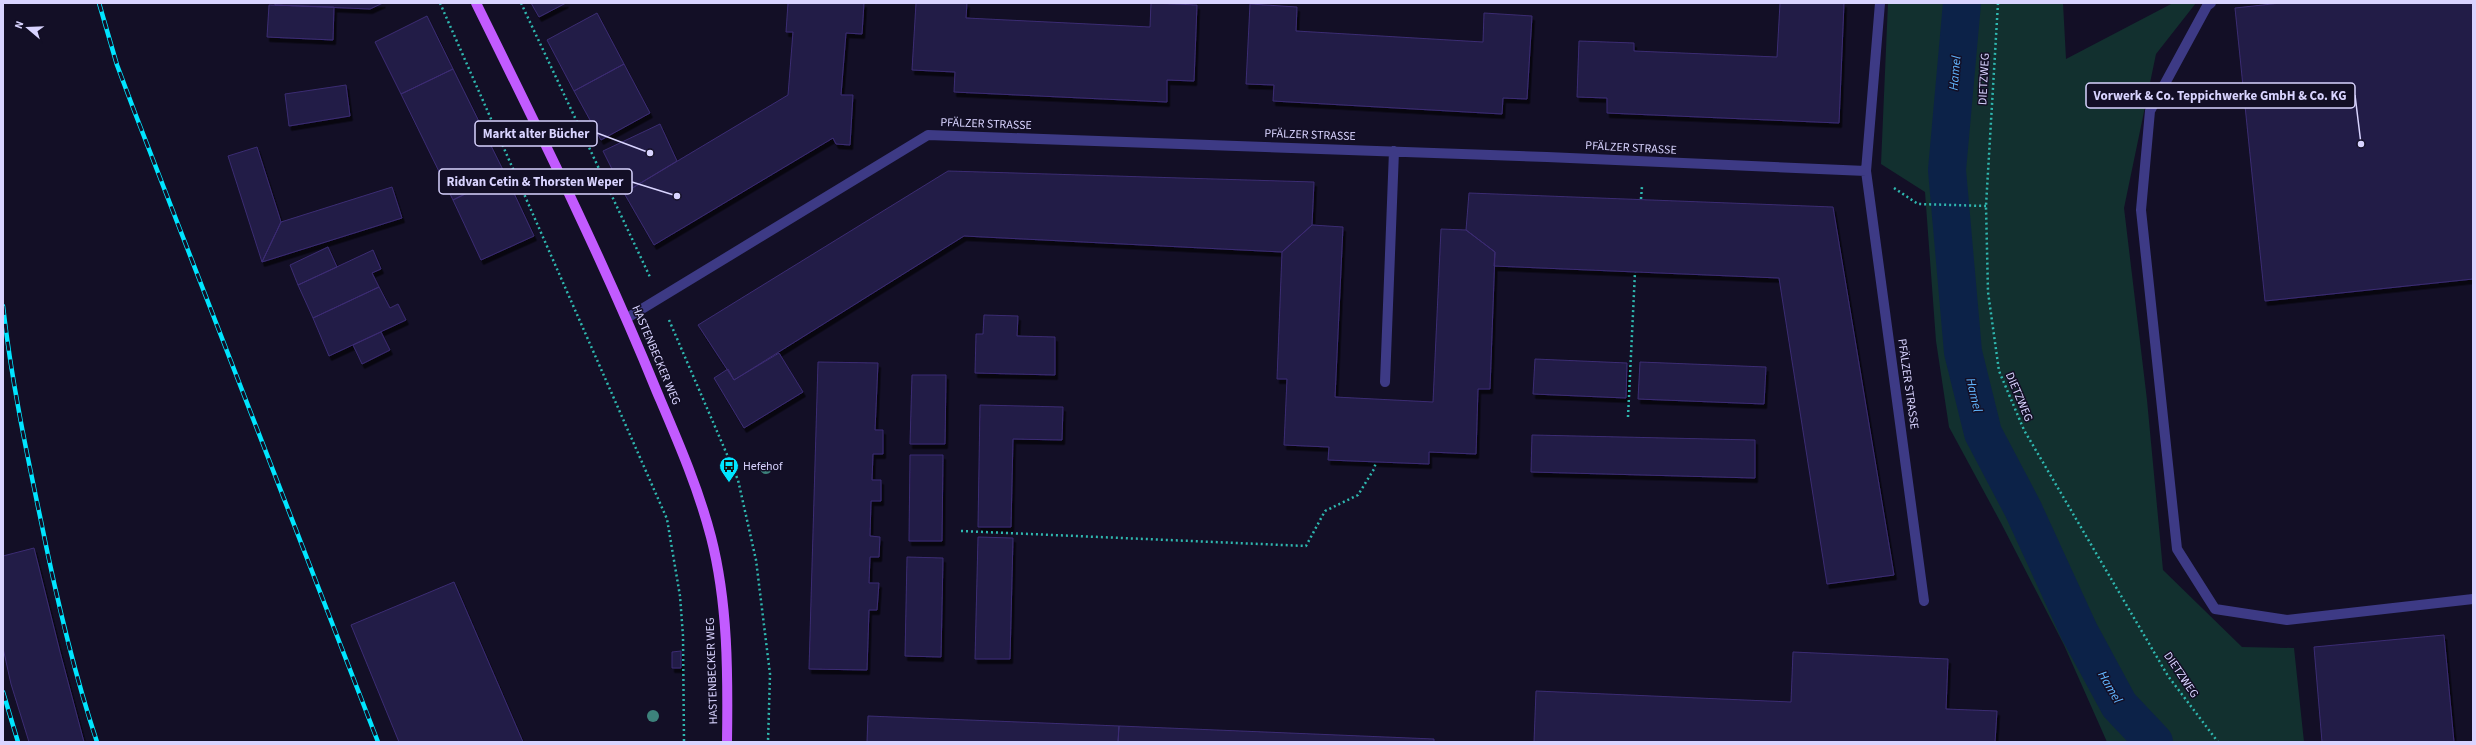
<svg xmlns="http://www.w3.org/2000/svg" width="2476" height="745" font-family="'Source Sans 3',sans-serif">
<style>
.green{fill:#12302f}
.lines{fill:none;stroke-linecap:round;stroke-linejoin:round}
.canal{stroke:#0c2248;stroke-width:38}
.building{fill:#241b47;stroke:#3b2d73;filter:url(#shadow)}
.path{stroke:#2fb8b0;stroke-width:2.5;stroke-dasharray:2 3;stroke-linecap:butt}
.minor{stroke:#3d3a85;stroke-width:10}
.major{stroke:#c25bff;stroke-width:10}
.rail-casing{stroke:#00e5ff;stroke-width:4.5}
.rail{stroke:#130f26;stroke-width:3;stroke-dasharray:9;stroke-linecap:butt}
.tree{fill:#3d827b}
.labels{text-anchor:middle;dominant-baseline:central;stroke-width:3;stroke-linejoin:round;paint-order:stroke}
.street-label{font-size:12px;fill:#d9d4ff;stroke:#130f26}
.poi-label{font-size:12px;fill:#d9d4ff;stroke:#130f26;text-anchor:start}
.water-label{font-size:13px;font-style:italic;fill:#62b6ff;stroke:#130f26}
.leader{fill:none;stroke:#d9d4ff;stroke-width:1.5}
.callout-dot{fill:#d9d4ff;stroke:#130f26;stroke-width:1.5}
.callout{fill:#130f26;stroke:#d9d4ff;stroke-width:1.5}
.callout-label{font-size:13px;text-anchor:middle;font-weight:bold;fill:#d9d4ff}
</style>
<defs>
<filter id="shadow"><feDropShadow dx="2.5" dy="4.5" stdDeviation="0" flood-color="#0009"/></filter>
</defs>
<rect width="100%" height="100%" fill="#130f26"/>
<path class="green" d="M 1888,3 L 2063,3 L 2066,59 L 2173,3 L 2196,3 L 2156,54 L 2124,208 L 2147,400 L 2163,570 L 2242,647 L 2294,648 L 2304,742 L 2107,742 L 2064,645 L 2001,523 L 1949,427 L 1936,341 L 1925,192 L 1881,164 Z"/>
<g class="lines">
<path class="canal" d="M 1962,3 L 1947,170 L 1963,352 L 1983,433 L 2023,509 L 2079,631 L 2119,705 L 2154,742"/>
</g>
<path class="building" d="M 275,3 L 383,3 L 370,9 L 275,5 Z
M 531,3 L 566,3 L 539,17 Z
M 788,3 L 864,3 L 862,34 L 846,33 L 841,95 L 853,95 L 850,145 L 836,144 L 833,138 L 654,245 L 624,193 L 788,95 L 793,32 L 786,32 Z
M 916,3 L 967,3 L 966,18 L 1150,27 L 1151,3 L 1197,5 L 1194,81 L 1167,80 L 1167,102 L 954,92 L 955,72 L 912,70 Z
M 1780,3 L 1844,3 L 1839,123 L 1607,113 L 1607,98 L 1577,97 L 1579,41 L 1634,43 L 1634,51 L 1777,57 Z
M 2281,3 L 2473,3 L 2473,279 L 2265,301 L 2235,8 Z
M 1250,4 L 1297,7 L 1296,31 L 1483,42 L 1484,13 L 1532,16 L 1527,99 L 1503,98 L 1502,114 L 1273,101 L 1274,85 L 1246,84 Z
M 269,5 L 334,7 L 333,40 L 267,37 Z
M 597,13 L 624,64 L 574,91 L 547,40 Z
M 427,16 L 453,69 L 401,94 L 375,42 Z
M 624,64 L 650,113 L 601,140 L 574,91 Z
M 453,69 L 505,174 L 453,200 L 401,94 Z
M 346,85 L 350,116 L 289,126 L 285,94 Z
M 660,124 L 677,161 L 624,193 L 603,151 Z
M 257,147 L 281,222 L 262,262 L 228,156 Z
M 948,171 L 1314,182 L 1312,225 L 1282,252 L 964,236 L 734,380 L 698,325 Z
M 505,174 L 534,236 L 481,260 L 453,200 Z
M 392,187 L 402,218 L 262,262 L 281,222 Z
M 1469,193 L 1833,207 L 1894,575 L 1827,584 L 1779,278 L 1494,266 L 1495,252 L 1466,230 Z
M 1312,225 L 1343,227 L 1335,397 L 1433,402 L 1441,229 L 1466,230 L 1495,252 L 1490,389 L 1478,389 L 1476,454 L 1429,452 L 1429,464 L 1328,460 L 1329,447 L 1284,445 L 1287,379 L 1277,379 L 1282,252 Z
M 328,247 L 337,267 L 298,285 L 290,265 Z
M 373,250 L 381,269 L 372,273 L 379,287 L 313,318 L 298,285 Z
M 379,287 L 390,308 L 398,304 L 406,320 L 329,356 L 313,318 Z
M 984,315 L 1018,316 L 1017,336 L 1055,337 L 1055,375 L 975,373 L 976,334 L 983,334 Z
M 381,332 L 390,350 L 362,364 L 353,345 Z
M 779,353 L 803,392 L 744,428 L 714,378 L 728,369 L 734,380 Z
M 1535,359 L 1627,363 L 1626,398 L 1533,394 Z
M 818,362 L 878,363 L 875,430 L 883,430 L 883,454 L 873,454 L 872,480 L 881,480 L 881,501 L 871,501 L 870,536 L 880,537 L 879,557 L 870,557 L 869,583 L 879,583 L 877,610 L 869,610 L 867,670 L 809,669 Z
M 1640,362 L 1766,367 L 1764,404 L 1638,399 Z
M 912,375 L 946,375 L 945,444 L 910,444 Z
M 980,405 L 1063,407 L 1062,440 L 1013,439 L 1011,527 L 978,527 Z
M 1532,435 L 1755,440 L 1755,478 L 1531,472 Z
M 910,455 L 943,455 L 942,541 L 909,541 Z
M 978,537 L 1013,538 L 1010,659 L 975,659 Z
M 34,548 L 60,652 L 84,742 L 29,742 L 11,684 L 3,648 L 3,556 Z
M 907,557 L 943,558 L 941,657 L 905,656 Z
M 454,582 L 523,742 L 399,742 L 351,625 Z
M 2444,635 L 2454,742 L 2322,742 L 2314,647 Z
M 681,651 L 681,668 L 672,668 L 672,652 Z
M 1793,652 L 1948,659 L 1946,709 L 1997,711 L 1995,742 L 1534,742 L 1536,691 L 1791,702 Z
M 868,716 L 1119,726 L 1118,742 L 867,742 Z
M 1119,726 L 1434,739 L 1434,742 L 1118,742 Z"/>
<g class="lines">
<path class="path" d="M 440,3 L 667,519 L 680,596 L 683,636 L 684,742
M 521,3 L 650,277
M 1998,3 L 1986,206 L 1988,292 L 1999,371 L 2024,430 L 2168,676 L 2218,742
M 1894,188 L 1918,204 L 1986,206
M 1641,199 L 1642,186
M 669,320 L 738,480 L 756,560 L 770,674 L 768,742
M 1628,417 L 1635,272
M 961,531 L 1306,546 L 1325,511 L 1358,495 L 1374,469 L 1376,462"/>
<path class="minor" d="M 2211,3 L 2207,6 L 2150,111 L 2141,210 L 2177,549 L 2215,609 L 2287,620 L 2473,599
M 1866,171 L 1924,601
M 627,318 L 928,135 L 1547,157 L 1866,171 L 1880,3
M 1385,382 L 1394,151"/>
<path class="major" d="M 476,3 C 539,131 603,259 657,392 C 677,439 698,487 711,537 C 728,603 728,674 727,742"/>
<defs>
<path id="rail" d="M 99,3 L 117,65 L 135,113 L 378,742
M 3,306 C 11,378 26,450 41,521 C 56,596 73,670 97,742
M 3,692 L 18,742"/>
</defs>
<use href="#rail" class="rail-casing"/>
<use href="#rail" class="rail"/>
</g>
<g class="tree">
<circle cx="766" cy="468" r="6"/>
<circle cx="653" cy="716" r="6"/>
</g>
<defs>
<symbol id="bus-pin" viewBox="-11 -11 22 30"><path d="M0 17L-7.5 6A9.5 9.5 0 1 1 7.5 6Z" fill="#00e5ff" stroke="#130f26"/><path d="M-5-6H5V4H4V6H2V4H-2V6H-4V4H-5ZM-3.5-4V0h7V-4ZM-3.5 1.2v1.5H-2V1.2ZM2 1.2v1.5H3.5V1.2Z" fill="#111"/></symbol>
</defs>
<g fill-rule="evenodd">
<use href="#bus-pin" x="718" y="455" width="22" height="30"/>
</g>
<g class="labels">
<g class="street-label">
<text transform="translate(1984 79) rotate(-87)">DIETZWEG</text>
<text transform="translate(986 124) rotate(2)">PFÄLZER STRASSE</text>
<text transform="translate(1310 135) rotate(2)">PFÄLZER STRASSE</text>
<text transform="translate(1631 148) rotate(3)">PFÄLZER STRASSE</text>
<text transform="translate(656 355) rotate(67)">HASTENBECKER WEG</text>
<text transform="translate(1908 384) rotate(82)">PFÄLZER STRASSE</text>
<text transform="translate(2019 397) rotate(67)">DIETZWEG</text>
<text transform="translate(712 671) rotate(-92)">HASTENBECKER WEG</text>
<text transform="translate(2181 675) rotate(56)">DIETZWEG</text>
</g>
<g class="poi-label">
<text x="743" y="466">Hefehof</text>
</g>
<g class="water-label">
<text transform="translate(1955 73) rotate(-85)">Hamel</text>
<text transform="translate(1974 395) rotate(77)">Hamel</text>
<text transform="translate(2110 687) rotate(60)">Hamel</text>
</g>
</g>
<path class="leader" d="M2361 144L2355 95M650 153L597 133M677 196L632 182"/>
<g class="callout-dot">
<circle cx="2361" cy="144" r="4"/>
<circle cx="650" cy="153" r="4"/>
<circle cx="677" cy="196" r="4"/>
</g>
<g class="callout">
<rect x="2086" y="83" width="269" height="25" rx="4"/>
<rect x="475" y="121" width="122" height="25" rx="4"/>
<rect x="439" y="169" width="193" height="25" rx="4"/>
</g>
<g class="callout-label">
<text x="2220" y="100">Vorwerk &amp; Co. Teppichwerke GmbH &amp; Co. KG</text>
<text x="536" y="138">Markt alter Bücher</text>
<text x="535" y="186">Ridvan Cetin &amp; Thorsten Weper</text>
</g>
<rect width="2476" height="745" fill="none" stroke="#d9d4ff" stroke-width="8"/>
<g transform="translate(28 28) rotate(289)" stroke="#130f26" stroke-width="3" paint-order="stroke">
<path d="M0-3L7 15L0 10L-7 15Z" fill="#d9d4ff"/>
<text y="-6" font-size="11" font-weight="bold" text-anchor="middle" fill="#d9d4ff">N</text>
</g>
</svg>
